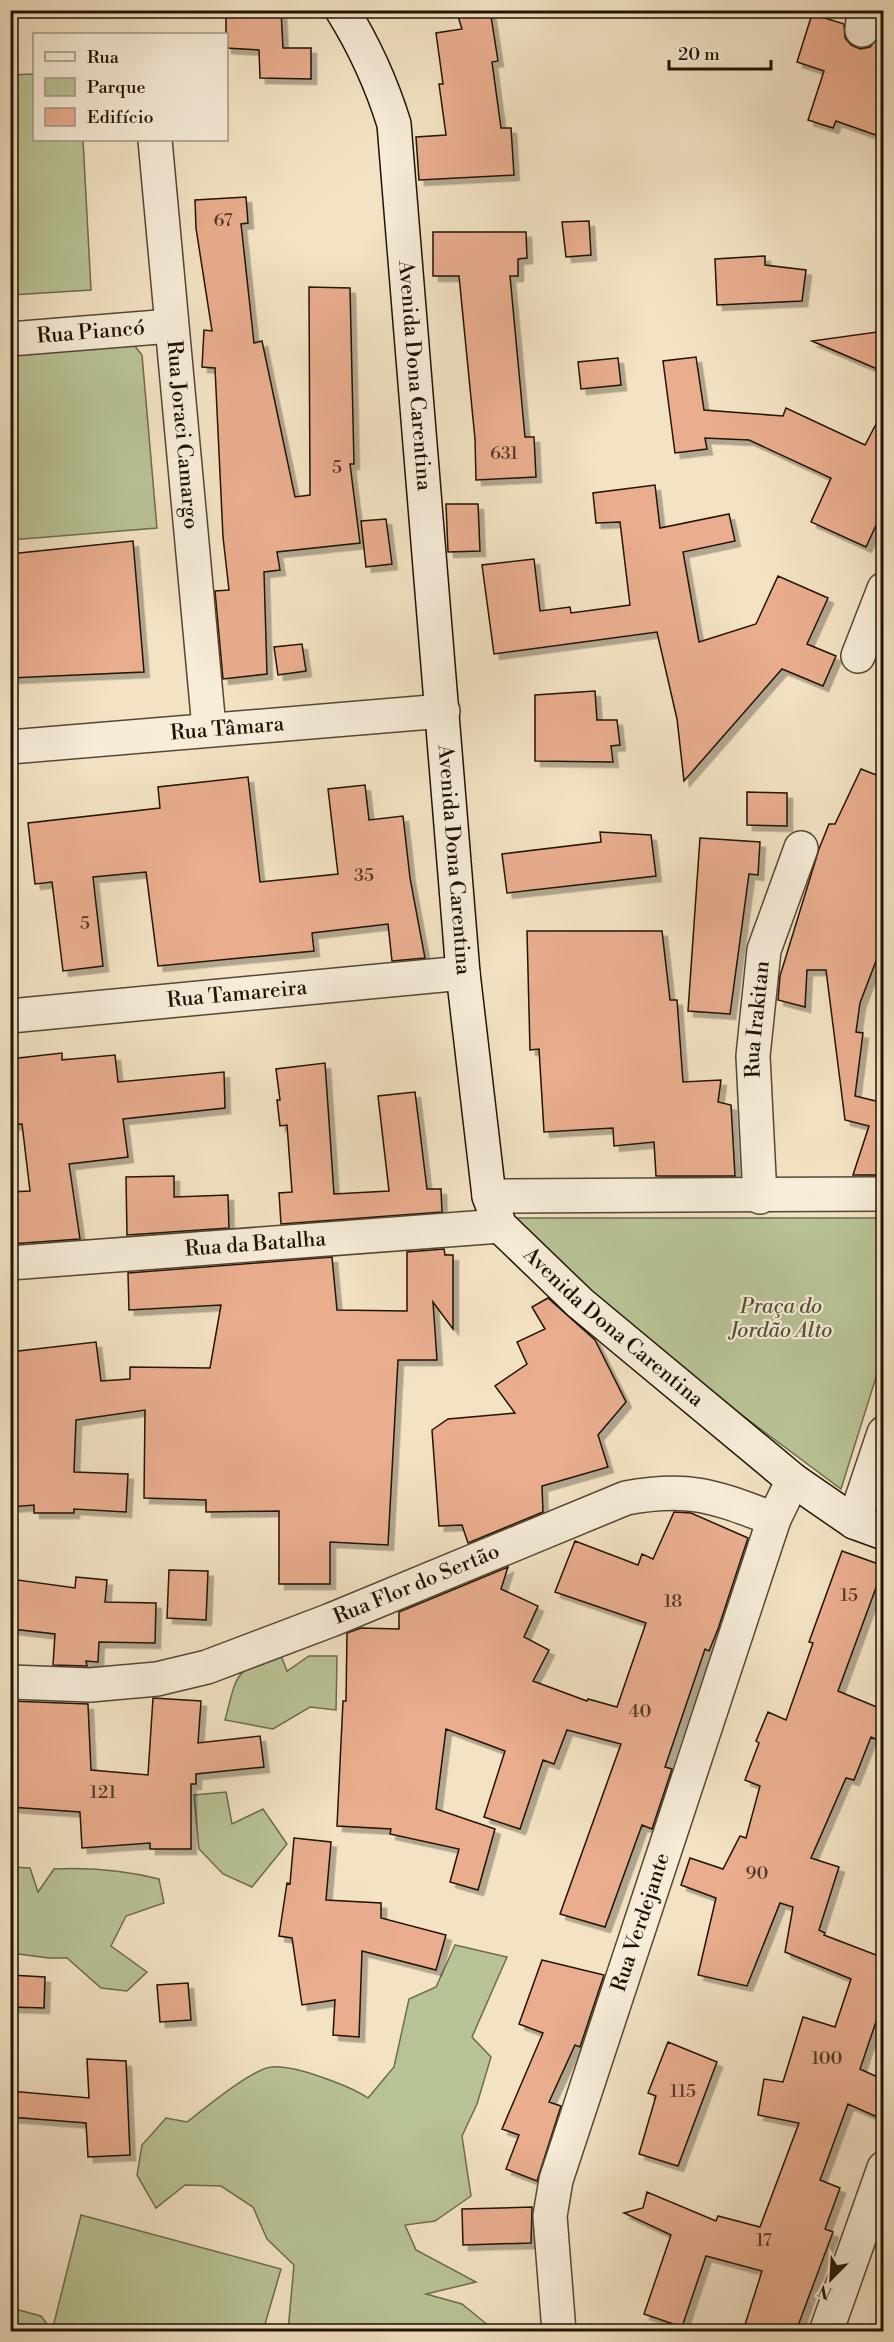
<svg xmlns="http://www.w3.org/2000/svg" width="894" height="2342" font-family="'Libre Bodoni',serif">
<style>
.green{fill:#b9c496;stroke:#6c6c4e;stroke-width:1.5}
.building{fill:#eaae8f;stroke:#201305;stroke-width:1.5;filter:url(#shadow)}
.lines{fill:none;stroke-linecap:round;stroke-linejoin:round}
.street-casing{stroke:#554735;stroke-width:36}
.secondary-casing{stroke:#201305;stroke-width:36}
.street{stroke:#f7edd9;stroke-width:33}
.secondary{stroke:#f7edd9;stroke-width:33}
.labels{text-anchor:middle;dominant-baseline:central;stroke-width:4.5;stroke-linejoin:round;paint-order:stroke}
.number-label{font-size:18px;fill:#523a28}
.street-label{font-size:21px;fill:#201305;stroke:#f7edd9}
.park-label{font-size:21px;font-style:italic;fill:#565138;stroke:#f7edd9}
</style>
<defs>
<filter id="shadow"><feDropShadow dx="5.5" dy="5.5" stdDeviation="0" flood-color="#0004"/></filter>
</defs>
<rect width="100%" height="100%" fill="#f3e3c4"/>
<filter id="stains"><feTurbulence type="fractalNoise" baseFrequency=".00333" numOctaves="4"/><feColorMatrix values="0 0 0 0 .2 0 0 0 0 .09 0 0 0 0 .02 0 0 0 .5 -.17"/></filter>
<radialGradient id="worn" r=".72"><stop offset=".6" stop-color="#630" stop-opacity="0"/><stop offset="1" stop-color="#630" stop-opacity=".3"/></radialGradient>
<path class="green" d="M 34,74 L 34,140 L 83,140 L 91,290 L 11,295 L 11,75 Z
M 134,345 L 142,355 L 157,528 L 11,540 L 10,355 Z
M 505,1218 L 883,1218 L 883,1355 L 841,1489 L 503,1237 Z
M 280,1653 L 287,1671 L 309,1656 L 337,1656 L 336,1710 L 310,1707 L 273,1729 L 225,1720 C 238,1671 233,1673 280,1653 Z
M 226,1792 L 232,1824 L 263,1809 L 287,1844 L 252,1887 L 223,1874 L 199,1849 L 194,1795 Z
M 11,1867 L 30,1868 L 38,1892 L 54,1869 C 90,1867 124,1870 159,1879 L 164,1903 L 126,1916 L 111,1946 L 147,1972 L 127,1991 L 101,1988 L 67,1958 L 49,1958 L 11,1953 Z
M 455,1945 L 507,1957 L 472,2037 L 491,2057 L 477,2104 L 462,2136 L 471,2196 L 435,2221 L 405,2225 L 416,2250 L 476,2282 L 426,2294 L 462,2304 L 489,2326 L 489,2331 L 288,2331 L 294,2265 L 267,2239 L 253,2207 L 221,2186 L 185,2185 L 156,2208 L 137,2175 L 142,2145 L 166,2118 L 187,2122 C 204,2109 253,2068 272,2067 C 295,2065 350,2086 368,2098 L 394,2067 L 409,1999 L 436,1987 Z
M 81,2215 L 281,2269 L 263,2331 L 11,2331 L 11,2308 L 41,2316 L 52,2331 Z"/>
<path class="building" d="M 226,10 L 281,10 L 283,48 L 311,48 L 311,79 L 260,78 L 259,50 L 226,48 Z
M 456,10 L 490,10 L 498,61 L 492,62 L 501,128 L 511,128 L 514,175 L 419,180 L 416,137 L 446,135 L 439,84 L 443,84 L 436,33 L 462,29 Z
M 812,14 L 844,24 L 845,38 L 851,45 L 860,49 L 870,47 L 879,36 L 884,37 L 884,138 L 836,121 L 833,128 L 808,120 L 824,71 L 797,62 Z
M 246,197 L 248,223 L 241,224 L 254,343 L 262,341 L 295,497 L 310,495 L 309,287 L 350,288 L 354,464 L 350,464 L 360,543 L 277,552 L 280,570 L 264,572 L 267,674 L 223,679 L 215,591 L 229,590 L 223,537 L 215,368 L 202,367 L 204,330 L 212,331 L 196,228 L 195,200 Z
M 589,221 L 591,255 L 566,257 L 562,222 Z
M 433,232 L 526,232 L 527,258 L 518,259 L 518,276 L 510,276 L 525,437 L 534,437 L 536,477 L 476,480 L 475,439 L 459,276 L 433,276 Z
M 765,256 L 765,265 L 806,270 L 802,301 L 717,305 L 715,259 Z
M 884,331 L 884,352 L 877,369 L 812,341 Z
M 696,357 L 704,410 L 783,416 L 786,408 L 865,445 L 884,409 L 884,508 L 866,547 L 811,522 L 831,478 L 749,440 L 705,438 L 707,449 L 675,453 L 663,361 Z
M 618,358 L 621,385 L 581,389 L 578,362 Z
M 655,485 L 660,528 L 729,514 L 735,541 L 683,552 L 699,642 L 756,624 L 778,576 L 828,598 L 807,644 L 836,656 L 823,686 L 782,669 L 684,781 L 677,719 L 657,632 L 494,654 L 482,565 L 534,559 L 540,611 L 570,607 L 571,613 L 630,605 L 620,522 L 596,523 L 593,493 Z
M 446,504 L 478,504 L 480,551 L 448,552 Z
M 386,519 L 392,564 L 366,567 L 361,521 Z
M 133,541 L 144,672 L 10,678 L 10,554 Z
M 302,644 L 306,671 L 278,675 L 274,647 Z
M 595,691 L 597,720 L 617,720 L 620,745 L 611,746 L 613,762 L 535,761 L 535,695 Z
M 861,769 L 884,778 L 884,940 L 860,1003 L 856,1032 L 863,1033 L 855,1096 L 876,1101 L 877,1098 L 884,1099 L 884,1175 L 853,1175 L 869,1126 L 845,1120 L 826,970 L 807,970 L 805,1007 L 778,1000 L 780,976 L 819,849 L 829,824 L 835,824 Z
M 248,777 L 260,882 L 338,874 L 328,789 L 365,785 L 369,820 L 403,816 L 410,878 L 425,958 L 392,961 L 388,924 L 312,933 L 314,951 L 158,966 L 146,872 L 93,877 L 103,966 L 63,971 L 52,882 L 35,884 L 28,823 L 160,808 L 158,787 Z
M 747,792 L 787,793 L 787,826 L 747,825 Z
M 600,832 L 651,835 L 656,876 L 507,893 L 502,854 L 601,842 Z
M 700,838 L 760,842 L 758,875 L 749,874 L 730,1014 L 688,1011 Z
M 527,931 L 662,931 L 670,1000 L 677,1000 L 683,1082 L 721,1080 L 718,1102 L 731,1105 L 735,1176 L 656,1176 L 654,1142 L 614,1146 L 613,1128 L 544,1132 L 539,1049 L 530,1050 Z
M 62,1053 L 62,1060 L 115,1055 L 118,1082 L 224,1072 L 225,1108 L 123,1119 L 128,1157 L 69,1164 L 80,1239 L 10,1244 L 10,1192 L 30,1191 L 22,1124 L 10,1125 L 10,1059 Z
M 325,1063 L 334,1194 L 389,1191 L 378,1096 L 415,1092 L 427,1189 L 441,1189 L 442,1212 L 281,1224 L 279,1193 L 292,1192 L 287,1125 L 280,1126 L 277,1100 L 280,1100 L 276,1069 Z
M 174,1176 L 174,1197 L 228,1195 L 229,1228 L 127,1235 L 126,1177 Z
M 444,1249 L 445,1255 L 453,1255 L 453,1329 L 433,1302 L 437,1360 L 398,1360 L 388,1545 L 330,1542 L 330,1584 L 279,1584 L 279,1511 L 206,1512 L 206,1500 L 144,1498 L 145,1410 L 76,1420 L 74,1472 L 128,1474 L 126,1512 L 74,1509 L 74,1513 L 34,1513 L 34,1505 L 10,1507 L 10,1352 L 96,1342 L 101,1381 L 130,1379 L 130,1367 L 210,1368 L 221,1305 L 129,1310 L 128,1273 L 332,1257 L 337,1310 L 407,1311 L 407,1252 Z
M 548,1298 L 595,1340 L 626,1402 L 598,1435 L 608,1467 L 542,1486 L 543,1512 L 468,1543 L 462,1525 L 439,1526 L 432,1430 L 448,1419 L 515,1413 L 495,1386 L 527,1364 L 517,1342 L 545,1329 L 532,1307 Z
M 674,1512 L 691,1513 L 748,1538 L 718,1629 L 709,1651 L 705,1649 L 665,1767 L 672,1769 L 652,1829 L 642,1825 L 605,1927 L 560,1914 L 621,1744 L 567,1730 L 554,1764 L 543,1760 L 520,1829 L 484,1817 L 505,1751 L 446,1729 L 436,1809 L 495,1829 L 478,1890 L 450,1882 L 459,1849 L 390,1834 L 391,1829 L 337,1826 L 343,1701 L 346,1701 L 347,1633 L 361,1628 L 399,1629 L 399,1612 L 508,1567 L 501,1589 L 538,1606 L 524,1637 L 549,1650 L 533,1681 L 587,1701 L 588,1699 L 617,1707 L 646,1623 L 555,1592 L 575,1541 L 638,1565 L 642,1554 L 653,1559 Z
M 842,1551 L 884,1566 L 838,1691 L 884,1710 L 884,1743 L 871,1737 L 854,1780 L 846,1778 L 811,1858 L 839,1867 L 819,1930 L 825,1933 L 824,1935 L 884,1958 L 884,1998 L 860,2069 L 884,2080 L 884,2120 L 848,2104 L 820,2180 L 840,2188 L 825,2229 L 833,2232 L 796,2331 L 743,2331 L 762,2271 L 706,2256 L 682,2327 L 644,2314 L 671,2235 L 624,2213 L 643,2208 L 647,2192 L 716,2221 L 718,2216 L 760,2227 L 799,2123 L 758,2115 L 764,2079 L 783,2082 L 803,2017 L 835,2027 L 851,1979 L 785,1952 L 793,1907 L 780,1903 L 747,1986 L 698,1975 L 716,1898 L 681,1885 L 690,1858 L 723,1869 L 740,1836 L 746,1838 L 760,1786 L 745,1780 L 759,1743 L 756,1741 L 768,1712 L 786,1720 L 813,1643 L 809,1642 Z
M 169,1570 L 208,1571 L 206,1620 L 167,1618 Z
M 76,1577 L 107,1580 L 105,1602 L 156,1603 L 155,1643 L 99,1642 L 98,1662 L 86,1661 L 87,1666 L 53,1665 L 55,1634 L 12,1629 L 18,1580 L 75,1588 Z
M 153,1698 L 201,1701 L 198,1743 L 260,1736 L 264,1767 L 196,1774 L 196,1784 L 191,1784 L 191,1849 L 150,1849 L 150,1843 L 82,1848 L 80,1812 L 10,1807 L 10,1701 L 88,1704 L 91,1770 L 148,1775 Z
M 294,1838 L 331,1842 L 326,1900 L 381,1903 L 381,1918 L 446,1935 L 436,1970 L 362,1951 L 359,2037 L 333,2035 L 335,2000 L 302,2005 L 292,1938 L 279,1936 L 287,1883 L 290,1884 Z
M 542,1960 L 604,1975 L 580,2047 L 575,2045 L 549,2102 L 561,2106 L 537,2181 L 506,2169 L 519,2135 L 502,2129 L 543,2033 L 519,2024 Z
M 10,1975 L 45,1977 L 44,2008 L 10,2007 Z
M 188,1983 L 191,2020 L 160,2022 L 157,1985 Z
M 668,2042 L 717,2062 L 678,2166 L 639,2154 L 656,2096 L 648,2093 Z
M 87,2059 L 126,2061 L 130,2155 L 88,2157 L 86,2123 L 10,2117 L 10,2091 L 89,2098 Z
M 532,2207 L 531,2243 L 463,2245 L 462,2209 Z"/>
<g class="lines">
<defs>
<g id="street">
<path d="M 862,30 L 864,10"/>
<path id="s1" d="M 155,140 L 209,728"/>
<path id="s2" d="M 10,339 L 171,326"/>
<path d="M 858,656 L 884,589"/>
<path id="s3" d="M 10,747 L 443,711"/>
<path id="s4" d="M 10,1016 L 463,973"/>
<path d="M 489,1196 L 884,1194"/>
<path id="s5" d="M 760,1197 L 753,1056 L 764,950 L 801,848"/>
<path id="s6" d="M 10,1263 L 500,1226"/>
<path d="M 854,1522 L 884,1433"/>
<path id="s7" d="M 10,1682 L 90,1685 L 157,1679 L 207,1667 L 331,1620 L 626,1498 C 690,1486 715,1497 774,1519"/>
<path id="s8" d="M 559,2332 L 550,2216 L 556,2180 L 774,1519 L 793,1480"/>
<path d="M 826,2332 L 884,2168"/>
</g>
<g id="secondary">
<path id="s9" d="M 342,10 C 365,47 381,82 394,124 L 463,973 L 489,1196 L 500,1226 L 580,1303 L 793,1480 L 854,1522 L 884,1533"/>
</g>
</defs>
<use href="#street" class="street-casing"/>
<use href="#secondary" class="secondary-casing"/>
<use href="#street" class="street"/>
<use href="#secondary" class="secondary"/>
</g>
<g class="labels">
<g class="number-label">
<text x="223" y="220">67</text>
<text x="504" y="453">631</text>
<text x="337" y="467">5</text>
<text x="364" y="875">35</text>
<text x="85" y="923">5</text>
<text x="849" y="1595">15</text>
<text x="673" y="1601">18</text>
<text x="640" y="1711">40</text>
<text x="103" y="1792">121</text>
<text x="757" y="1873">90</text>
<text x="827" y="2058">100</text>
<text x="683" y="2091">115</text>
<text x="764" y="2240">17</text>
</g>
<g class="street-label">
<text stroke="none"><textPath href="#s2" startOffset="81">Rua Piancó</textPath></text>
<text stroke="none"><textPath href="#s9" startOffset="378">Avenida Dona Carentina</textPath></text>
<text stroke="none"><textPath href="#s1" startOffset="296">Rua Joraci Camargo</textPath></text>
<text stroke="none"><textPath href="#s3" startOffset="218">Rua Tâmara</textPath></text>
<text stroke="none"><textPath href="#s9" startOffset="864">Avenida Dona Carentina</textPath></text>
<text stroke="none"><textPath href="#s4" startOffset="228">Rua Tamareira</textPath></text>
<text stroke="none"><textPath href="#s5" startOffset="178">Rua Irakitan</textPath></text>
<text stroke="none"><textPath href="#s6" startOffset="246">Rua da Batalha</textPath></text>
<text stroke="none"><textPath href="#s9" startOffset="1386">Avenida Dona Carentina</textPath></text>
<text stroke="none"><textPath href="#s7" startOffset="424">Rua Flor do Sertão</textPath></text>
<text stroke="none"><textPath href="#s8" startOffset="424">Rua Verdejante</textPath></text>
</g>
<g class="park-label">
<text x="781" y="1307">Praça do<tspan x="781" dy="24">Jordão Alto</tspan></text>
</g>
</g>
<rect width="894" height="2342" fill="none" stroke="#f3e3c4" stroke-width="36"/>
<rect x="12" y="12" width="870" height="2318" fill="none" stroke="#201305" stroke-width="3"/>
<rect x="18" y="18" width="858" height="2306" fill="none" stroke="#201305" stroke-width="1.5"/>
<rect x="33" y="33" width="195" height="108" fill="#f7edd9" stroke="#a19684" stroke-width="1.5"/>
<rect x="45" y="52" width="30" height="9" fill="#f7edd9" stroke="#a19684" stroke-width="1.5"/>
<text x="87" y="63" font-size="18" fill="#201305">Rua</text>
<rect x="45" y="78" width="30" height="18" fill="#b9c496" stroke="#a19684" stroke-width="1.5"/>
<text x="87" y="93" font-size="18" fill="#201305">Parque</text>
<rect x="45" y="108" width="30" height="18" fill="#eaae8f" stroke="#a19684" stroke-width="1.5"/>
<text x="87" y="123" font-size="18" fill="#201305">Edifício</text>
<g transform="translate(831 2279) rotate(204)" stroke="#f7edd9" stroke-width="4.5" paint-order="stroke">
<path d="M0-4.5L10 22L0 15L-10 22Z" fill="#201305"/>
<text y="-9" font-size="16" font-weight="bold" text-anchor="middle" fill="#201305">N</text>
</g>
<path d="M669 60v9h102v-9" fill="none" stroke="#201305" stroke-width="3"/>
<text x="678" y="60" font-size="18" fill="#201305" stroke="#f7edd9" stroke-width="4.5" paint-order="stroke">20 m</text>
<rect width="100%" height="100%" filter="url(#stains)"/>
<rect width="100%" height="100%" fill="url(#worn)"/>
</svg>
